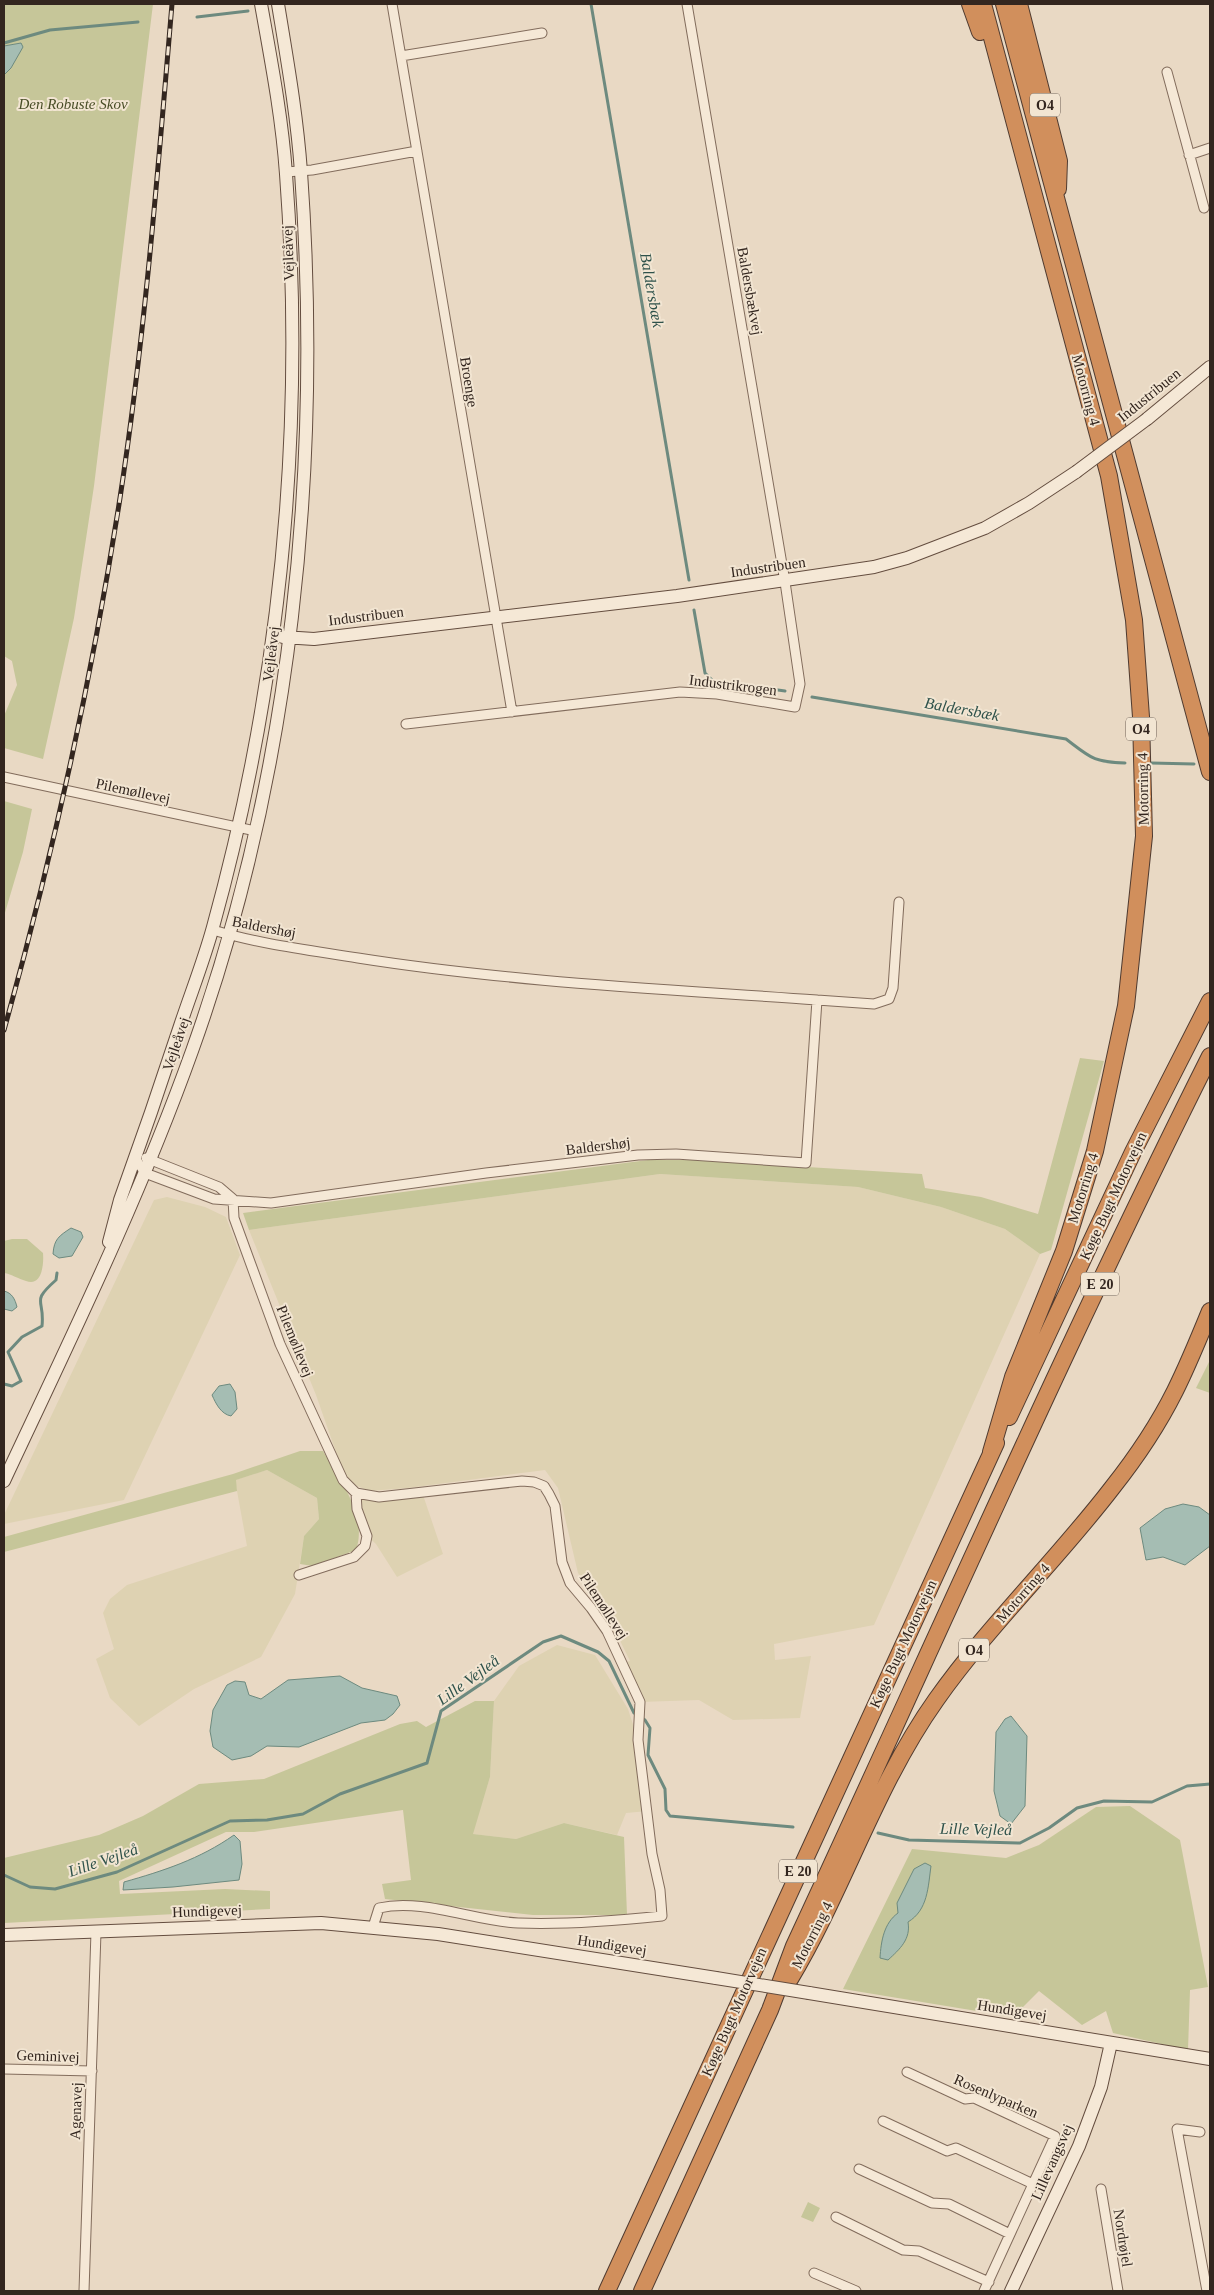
<svg xmlns="http://www.w3.org/2000/svg" width="1214" height="2295" font-family="'Times New Roman',serif">
<style>
.farmland{fill:#ded2b2}
.green{fill:#c6c699}
.water{fill:#a5bdb3;stroke:#6d8a7f}
.lines{fill:none;stroke-linecap:round;stroke-linejoin:round}
.stream{stroke:#6d8a7f;stroke-width:3}
.street-casing{stroke:#826c5c;stroke-width:11}
.secondary-casing{stroke:#644d3f;stroke-width:14}
.highway-casing{stroke:#503b30;stroke-width:18}
.street{stroke:#f5e8d6;stroke-width:9}
.secondary{stroke:#f5e8d6;stroke-width:12}
.highway{stroke:#d18f5c;stroke-width:16}
.rail-casing{stroke:#33261f;stroke-width:5}
.rail{stroke:#f2e5d2;stroke-width:3;stroke-dasharray:9;stroke-linecap:butt}
.secondary-bridge-casing{stroke:#644d3f;stroke-width:14;stroke-linecap:butt}
.secondary-bridge{stroke:#f5e8d6;stroke-width:12}
.labels{text-anchor:middle;dominant-baseline:central;stroke-width:4;stroke-linejoin:round;paint-order:stroke}
.shield{fill:#f2e5d2;stroke:#6c5f55;stroke-width:1}
.shield-label{font-size:14px;font-weight:bold;fill:#33261f}
.park-label{font-size:15px;font-style:italic;fill:#494e27;stroke:#f2e5d2}
.street-label{font-size:15px;fill:#33261f;stroke:#f2e5d2}
.water-label{font-size:16px;font-style:italic;fill:#2f524b;stroke:#f2e5d2}
</style>
<rect width="100%" height="100%" fill="#e9d9c4"/>
<path class="farmland" d="M 660,1174 L 858,1187 L 941,1207 L 1005,1229 L 1040,1254 L 874,1625 L 774,1644 L 775,1660 L 811,1656 L 800,1718 L 733,1720 L 699,1700 L 640,1702 L 622,1663 L 630,1661 L 602,1604 L 578,1573 L 558,1488 L 545,1470 L 408,1488 L 369,1491 L 355,1485 L 343,1472 L 316,1395 L 249,1230 Z
M 167,1197 L 205,1207 L 226,1217 L 240,1255 L 124,1500 L 4,1524 L 4,1515 L 154,1200 Z
M 267,1470 L 317,1498 L 319,1519 L 304,1536 L 295,1594 L 261,1657 L 194,1689 L 139,1726 L 110,1698 L 96,1659 L 114,1649 L 103,1613 L 110,1599 L 127,1585 L 247,1546 L 235,1480 Z
M 423,1495 L 443,1554 L 397,1577 L 376,1544 L 367,1536 L 356,1498 Z
M 557,1645 L 595,1655 L 628,1709 L 638,1740 L 648,1811 L 626,1813 L 617,1835 L 564,1823 L 516,1839 L 472,1834 L 490,1777 L 494,1701 L 519,1666 Z"/>
<path class="green" d="M 4,4 L 153,4 L 94,486 L 74,618 L 43,759 L 4,748 L 4,716 L 17,685 L 12,661 L 4,656 L 4,75 L 11,68 L 21,43 L 4,46 Z
M 4,801 L 32,809 L 23,852 L 4,916 Z
M 1080,1058 L 1104,1061 L 1051,1250 L 1040,1254 L 1005,1229 L 941,1207 L 858,1187 L 660,1174 L 249,1230 L 243,1213 L 648,1160 L 695,1160 L 922,1174 L 925,1188 L 981,1197 L 1038,1214 Z
M 12,1239 L 27,1239 L 43,1253 C 44,1264 42,1287 26,1281 C 18,1279 12,1274 4,1273 L 4,1241 Z
M 1210,1360 L 1210,1393 L 1196,1388 Z
M 300,1451 L 323,1451 C 340,1480 368,1516 356,1550 L 313,1566 L 300,1564 L 304,1536 L 319,1519 L 317,1498 L 267,1470 L 236,1480 L 237,1491 L 4,1552 L 4,1537 L 233,1474 Z
M 475,1701 L 494,1701 L 490,1777 L 473,1834 L 516,1839 L 564,1823 L 624,1837 L 627,1915 L 533,1915 L 385,1899 L 382,1884 L 411,1880 L 403,1810 L 254,1832 L 226,1832 L 119,1881 L 120,1894 L 225,1889 L 270,1891 L 270,1909 L 4,1923 L 4,1858 L 99,1835 L 143,1816 L 199,1784 L 264,1779 L 400,1724 L 417,1721 L 426,1727 Z
M 1130,1806 L 1180,1840 L 1208,1987 L 1190,1990 L 1188,2050 L 1113,2033 L 1106,2011 L 1082,2025 L 1039,1991 L 1013,2017 L 843,1989 L 912,1849 L 1006,1858 L 1039,1845 L 1096,1807 Z
M 808,2202 L 820,2208 L 813,2222 L 801,2217 Z"/>
<path class="water" d="M 21,43 L 23,47 L 11,68 L 4,75 L 4,46 Z
M 71,1228 L 81,1232 L 83,1237 L 72,1256 L 59,1258 L 53,1254 C 54,1239 59,1236 71,1228 Z
M 4,1291 C 12,1293 15,1299 17,1307 L 12,1311 L 4,1309 Z
M 230,1384 L 235,1392 L 237,1409 L 231,1416 C 221,1414 216,1404 212,1395 L 219,1386 Z
M 1183,1504 L 1199,1507 L 1210,1515 L 1210,1546 L 1185,1565 L 1163,1557 L 1146,1560 L 1140,1528 L 1165,1509 Z
M 340,1676 L 362,1688 L 397,1696 L 400,1705 L 393,1714 L 385,1720 L 361,1723 L 299,1747 L 267,1746 L 251,1756 L 232,1760 L 213,1747 L 210,1731 L 213,1710 L 227,1685 L 235,1681 L 245,1682 L 249,1695 L 261,1699 L 288,1680 Z
M 1011,1716 L 1027,1736 L 1025,1806 L 1011,1824 L 1000,1816 L 994,1791 L 996,1732 L 1005,1719 Z
M 234,1835 L 240,1841 L 242,1864 L 239,1880 L 173,1887 L 123,1890 L 124,1882 C 163,1871 200,1859 234,1835 Z
M 925,1863 L 931,1866 C 928,1887 928,1910 908,1922 C 911,1939 900,1949 888,1960 L 880,1958 C 881,1941 884,1923 898,1913 L 897,1903 L 914,1869 Z"/>
<g class="lines">
<path class="stream" d="M 591,4 L 689,580
M 197,17 L 248,11
M 4,43 L 50,30 L 138,22
M 694,610 L 705,673 L 713,681 L 785,691
M 812,697 L 1066,739 C 1091,758 1093,762 1125,763
M 1151,763 L 1194,764
M 4,1384 L 12,1386 L 21,1381 L 8,1352 L 22,1337 L 42,1326 C 45,1298 30,1303 56,1280 L 57,1273
M 878,1833 L 909,1840 L 1020,1843 L 1049,1828 L 1077,1808 L 1104,1801 L 1152,1802 L 1187,1786 L 1210,1784
M 4,1875 L 30,1887 L 55,1889 L 117,1872 L 230,1821 L 267,1820 L 303,1814 L 340,1794 L 427,1763 L 441,1711 L 543,1642 L 561,1636 L 598,1652 L 609,1661 L 634,1713 L 645,1720 L 650,1728 L 648,1755 L 665,1789 L 666,1810 L 670,1816 L 793,1827"/>
<defs>
<path id="street" d="M 392,4 L 512,712
M 401,56 L 542,33
M 1167,72 L 1204,208
M 1189,155 L 1210,148
M 286,172 L 312,170 L 417,151
M 406,724 L 680,692 L 717,694 L 795,707 L 800,684 L 785,582 L 687,4
M 4,777 L 256,831
M 817,1000 L 874,1004 L 889,999 L 893,988 L 899,902
M 135,1158 L 145,1173 L 214,1199 L 271,1203 L 486,1173 L 638,1155 L 676,1154 L 806,1163 L 817,1000 C 664,989 510,982 358,958 C 309,950 259,944 213,930
M 146,1158 L 219,1187 L 233,1199
M 233,1199 L 234,1218 L 280,1344 L 343,1480 L 356,1493 L 379,1497 L 522,1481 L 534,1482 L 544,1486 L 549,1494 L 555,1506 L 562,1562 L 570,1583 L 591,1608 L 607,1631 L 640,1702 L 638,1740 L 652,1854 L 660,1890 L 662,1916 C 614,1921 566,1925 518,1923 C 473,1921 423,1898 379,1908 L 373,1927
M 299,1575 L 354,1557 L 365,1546 L 367,1536 L 357,1509 L 356,1493
M 4,2069 L 92,2071
M 907,2072 L 965,2099 L 974,2098 L 1055,2136 L 984,2291
M 883,2121 L 947,2151 L 956,2148 L 1033,2184
M 1200,2132 L 1177,2129 L 1207,2291
M 859,2169 L 932,2203 L 949,2204 L 1010,2234
M 1101,2189 L 1118,2291
M 836,2217 L 903,2250 L 919,2251 L 989,2282
M 814,2273 L 856,2291
M 84,2291 L 96,1932"/>
<path id="secondary" d="M 1147,419 L 1210,367
M 283,637 L 314,639 L 677,596 L 874,567 L 907,558 L 985,528 L 1029,503 L 1076,472
M 109,1242 L 120,1200 C 141,1142 161,1084 180,1026 C 191,993 204,960 213,927 C 281,681 305,427 286,174 C 282,117 271,60 261,4
M 4,1481 C 70,1340 139,1199 192,1051 C 292,772 322,467 301,172 C 297,115 287,59 278,4
M 4,1935 L 321,1923 L 438,1934 L 716,1978
M 809,1993 L 1210,2059
M 1011,2291 L 1079,2146 L 1101,2087 L 1111,2043"/>
<path id="highway" d="M 970,4 L 980,32
M 983,4 L 1109,476 L 1134,620 L 1141,717 L 1144,836 L 1126,1006 L 1095,1151 L 1064,1251 L 1013,1377 L 991,1452
M 1004,4 L 1210,772
M 1019,4 L 1059,161 L 1058,189
M 1009,1417 L 1133,1152 L 1210,1001
M 790,1979 C 844,1889 875,1786 936,1700 C 989,1625 1056,1561 1112,1488 C 1135,1459 1158,1425 1175,1391 C 1188,1365 1199,1338 1210,1311
M 607,2291 L 996,1443
M 642,2291 L 770,2010 L 794,1946 C 932,1649 1063,1349 1210,1056"/>
</defs>
<use href="#street" class="street-casing"/>
<use href="#secondary" class="secondary-casing"/>
<use href="#highway" class="highway-casing"/>
<use href="#street" class="street"/>
<use href="#secondary" class="secondary"/>
<use href="#highway" class="highway"/>
<defs>
<path id="rail" d="M 4,1030 C 53,855 92,678 120,498 C 145,335 158,169 172,4"/>
</defs>
<use href="#rail" class="rail-casing"/>
<use href="#rail" class="rail"/>
<defs>
<path id="secondary-bridge" d="M 1076,472 L 1147,419
M 716,1978 L 809,1993"/>
</defs>
<use href="#secondary-bridge" class="secondary-bridge-casing"/>
<use href="#secondary-bridge" class="secondary-bridge"/>
</g>
<g class="labels">
<g class="shield">
<rect x="1030" y="93.5" width="30" height="23" rx="4"/>
<rect x="1126" y="717.5" width="30" height="23" rx="4"/>
<rect x="1081" y="1272.5" width="38" height="23" rx="4"/>
<rect x="959" y="1638.5" width="30" height="23" rx="4"/>
<rect x="779" y="1859.5" width="38" height="23" rx="4"/>
</g>
<g class="shield-label">
<text x="1045" y="105">O4</text>
<text x="1141" y="729">O4</text>
<text x="1100" y="1284">E 20</text>
<text x="974" y="1650">O4</text>
<text x="798" y="1871">E 20</text>
</g>
<g class="park-label">
<text x="73" y="104">Den Robuste Skov</text>
</g>
<g class="street-label">
<text transform="translate(288 253) rotate(-92)">Vejleåvej</text>
<text transform="translate(750 291) rotate(80)">Baldersbækvej</text>
<text transform="translate(469 382) rotate(81)">Broenge</text>
<text transform="translate(1086 390) rotate(75)">Motorring 4</text>
<text transform="translate(1149 395) rotate(-39)">Industribuen</text>
<text transform="translate(768 567) rotate(-8)">Industribuen</text>
<text transform="translate(366 616) rotate(-7)">Industribuen</text>
<text transform="translate(271 654) rotate(-83)">Vejleåvej</text>
<text transform="translate(733 685) rotate(7)">Industrikrogen</text>
<text transform="translate(1143 789) rotate(-91)">Motorring 4</text>
<text transform="translate(133 791) rotate(12)">Pilemøllevej</text>
<text transform="translate(264 927) rotate(11)">Baldershøj</text>
<text transform="translate(176 1044) rotate(-71)">Vejleåvej</text>
<text transform="translate(598 1146) rotate(-7)">Baldershøj</text>
<text transform="translate(1083 1188) rotate(-73)">Motorring 4</text>
<text transform="translate(1113 1196) rotate(-65)">Køge Bugt Motorvejen</text>
<text transform="translate(295 1341) rotate(68)">Pilemøllevej</text>
<text transform="translate(1023 1593) rotate(-49)">Motorring 4</text>
<text transform="translate(604 1606) rotate(57)">Pilemøllevej</text>
<text transform="translate(903 1644) rotate(-65)">Køge Bugt Motorvejen</text>
<text transform="translate(207 1911) rotate(-2)">Hundigevej</text>
<text transform="translate(812 1935) rotate(-63)">Motorring 4</text>
<text transform="translate(612 1945) rotate(9)">Hundigevej</text>
<text transform="translate(1012 2010) rotate(9)">Hundigevej</text>
<text transform="translate(734 2012) rotate(-66)">Køge Bugt Motorvejen</text>
<text transform="translate(48 2056) rotate(2)">Geminivej</text>
<text transform="translate(996 2096) rotate(23)">Rosenlyparken</text>
<text transform="translate(76 2111) rotate(-88)">Agenavej</text>
<text transform="translate(1052 2162) rotate(-66)">Lillevangsvej</text>
<text transform="translate(1123 2238) rotate(81)">Nordrøjel</text>
</g>
<g class="water-label">
<text transform="translate(652 290) rotate(80)">Baldersbæk</text>
<text transform="translate(962 709) rotate(10)">Baldersbæk</text>
<text transform="translate(468 1680) rotate(-36)">Lille Vejleå</text>
<text transform="translate(976 1829) rotate(1)">Lille Vejleå</text>
<text transform="translate(103 1860) rotate(-19)">Lille Vejleå</text>
</g>
</g>
<rect width="1214" height="2295" fill="none" stroke="#33261f" stroke-width="10"/>
</svg>
